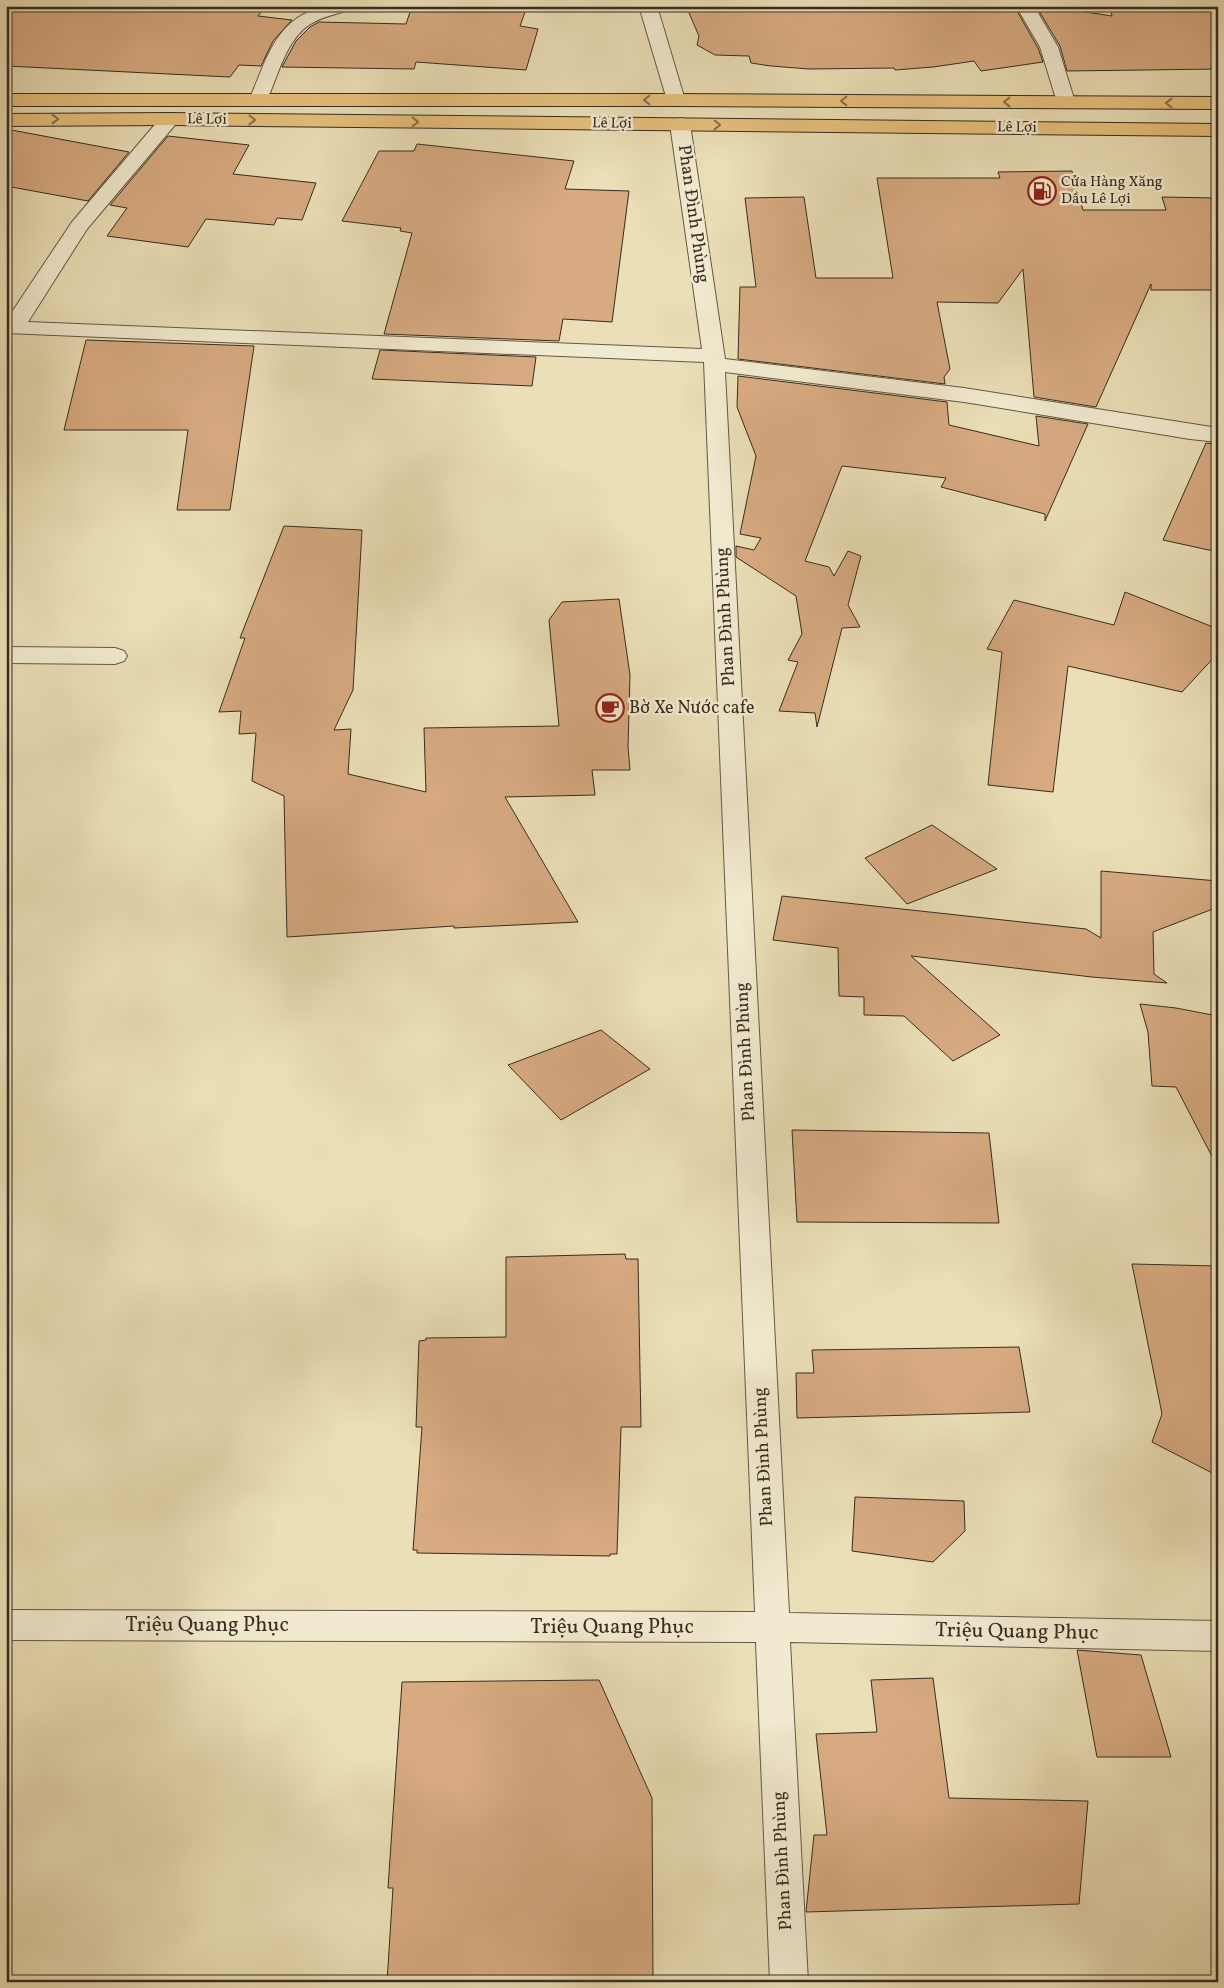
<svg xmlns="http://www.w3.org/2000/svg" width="1224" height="1988" font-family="Vollkorn,serif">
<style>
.building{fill:#d7aa81;stroke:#362c20}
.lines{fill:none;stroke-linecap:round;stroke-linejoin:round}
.minor-casing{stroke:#635946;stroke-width:2}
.major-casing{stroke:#362c20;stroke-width:2}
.minor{fill:#f2ead0;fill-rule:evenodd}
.major{fill:#e6c07c;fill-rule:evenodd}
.oneway{stroke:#856f49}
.labels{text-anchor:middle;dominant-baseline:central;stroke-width:5;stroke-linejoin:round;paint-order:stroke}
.far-street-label{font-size:15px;fill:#362c20;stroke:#f2ead0}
.far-poi-label{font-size:15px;fill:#362c20;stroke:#f2ead0;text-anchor:start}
.street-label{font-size:18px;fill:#362c20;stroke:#f2ead0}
.poi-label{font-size:18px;fill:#362c20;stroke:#f2ead0;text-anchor:start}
.near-street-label{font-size:21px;fill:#362c20;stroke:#f2ead0}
</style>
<rect width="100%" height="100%" fill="#ebdfb7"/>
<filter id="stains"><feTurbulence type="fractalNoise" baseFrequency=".004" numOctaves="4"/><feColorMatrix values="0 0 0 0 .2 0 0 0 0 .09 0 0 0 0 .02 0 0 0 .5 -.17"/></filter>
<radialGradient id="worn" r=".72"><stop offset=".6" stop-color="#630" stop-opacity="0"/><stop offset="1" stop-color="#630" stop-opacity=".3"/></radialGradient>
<path class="building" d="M 6,6 L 266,6 L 258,16 L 292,20 L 273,41 L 261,66 L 239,65 L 230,77 L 6,66 Z
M 686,6 L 989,6 L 993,11 L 1017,11 L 1038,48 L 1043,62 L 981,71 L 974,61 L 933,67 L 895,70 L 894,68 L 809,69 L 771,66 L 751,63 L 749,56 L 715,55 L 697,45 L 699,36 Z
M 1129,6 L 1218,6 L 1218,69 L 1067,71 L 1060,46 L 1039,11 L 1079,11 L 1112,16 L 1110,8 Z
M 410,12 L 525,12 L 520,26 L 538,29 L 526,70 L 416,62 L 414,69 L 282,67 L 296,41 L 310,27 L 319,22 L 406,24 Z
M 6,129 L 129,152 L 88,201 L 6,186 Z
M 168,136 L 249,145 L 233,174 L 316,183 L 302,220 L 277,218 L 274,225 L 206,219 L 188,247 L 107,236 L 127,208 L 110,205 Z
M 417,144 L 574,161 L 565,189 L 629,191 L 612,322 L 563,319 L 559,341 L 384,334 L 412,233 L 400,231 L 401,228 L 342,221 L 379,151 L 414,151 Z
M 1072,171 L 1083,210 L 1166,210 L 1162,197 L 1218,198 L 1218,290 L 1151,290 L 1151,284 L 1096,407 L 1034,397 L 1023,269 L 998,303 L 937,302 L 950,369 L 944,377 L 945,384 L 738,359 L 740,287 L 756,287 L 745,198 L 804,197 L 816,278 L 893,278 L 877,178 L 1000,178 L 998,172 Z
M 86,340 L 254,346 L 230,510 L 177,510 L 188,430 L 64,430 Z
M 380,350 L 536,357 L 532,386 L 372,379 Z
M 738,376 L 947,402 L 949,425 L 1039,446 L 1036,416 L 1088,424 L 1045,521 L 1045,514 L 941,487 L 946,478 L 842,466 L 805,561 L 829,567 L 834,576 L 848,551 L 861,556 L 848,605 L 860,627 L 842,628 L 817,727 L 815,713 L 779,711 L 798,662 L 788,660 L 802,634 L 796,596 L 736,557 L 736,546 L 754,550 L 761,538 L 740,534 L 756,456 L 737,407 Z
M 1206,443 L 1218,444 L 1218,552 L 1163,540 Z
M 284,526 L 362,530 L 353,690 L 334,730 L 351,729 L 348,774 L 426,792 L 424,728 L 559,726 L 549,620 L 562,602 L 619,599 L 630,675 L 628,747 L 630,770 L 592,770 L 595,795 L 505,797 L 578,922 L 454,928 L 454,926 L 287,937 L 284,796 L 252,781 L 256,733 L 239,734 L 241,711 L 219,712 L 245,638 L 240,638 Z
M 1125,592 L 1218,629 L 1218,653 L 1182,692 L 1068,666 L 1053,792 L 988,785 L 1002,652 L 987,649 L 1014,600 L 1114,625 Z
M 932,825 L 997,869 L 907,904 L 865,858 Z
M 1101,871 L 1218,881 L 1218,907 L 1153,932 L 1154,974 L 1167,983 L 1092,977 L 911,956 L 1000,1035 L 953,1061 L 904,1016 L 864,1015 L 864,997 L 839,996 L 838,948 L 773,940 L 782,896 L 1086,929 L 1101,938 Z
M 1140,1004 L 1176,1008 L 1218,1016 L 1218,1168 L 1176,1087 L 1152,1086 L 1148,1032 Z
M 601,1030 L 650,1069 L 561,1120 L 508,1065 Z
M 792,1130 L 989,1133 L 999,1223 L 797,1222 Z
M 625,1254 L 626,1259 L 638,1259 L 641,1427 L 621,1427 L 617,1554 L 610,1554 L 610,1556 L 417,1553 L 417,1550 L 413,1550 L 422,1427 L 416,1427 L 419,1341 L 426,1340 L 426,1338 L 506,1337 L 506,1257 Z
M 1132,1264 L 1218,1266 L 1218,1476 L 1152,1442 L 1162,1414 Z
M 1019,1347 L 1030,1412 L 797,1418 L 796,1373 L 814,1373 L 812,1350 Z
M 855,1497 L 964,1501 L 965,1531 L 933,1562 L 852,1551 Z
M 1077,1650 L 1141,1655 L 1171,1757 L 1097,1757 Z
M 933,1678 L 949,1798 L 1088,1801 L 1079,1904 L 806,1912 L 814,1835 L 827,1835 L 816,1734 L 877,1732 L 871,1680 Z
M 599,1680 L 652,1798 L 653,1982 L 387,1982 L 393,1888 L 388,1888 L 402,1682 Z"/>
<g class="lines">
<defs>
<path id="minor" d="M 323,6 L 352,6 L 349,10 C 336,14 321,17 309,25 C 286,40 278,76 267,100 L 265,104 L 258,106 L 251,104 L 249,100 C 268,57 274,21 323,6 Z
M 639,6 L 657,6 L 685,100 L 683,104 L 676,106 L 669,104 L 667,100 Z
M 1016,6 L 1034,6 L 1058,47 L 1075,102 L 1073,106 L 1066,108 L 1059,106 L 1057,102 L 1040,47 Z
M 170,113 L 177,115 L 180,119 L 87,229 L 28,322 L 702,349 L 670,124 L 673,120 L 680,118 L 687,120 L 690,124 L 725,359 L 964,388 L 1218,428 L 1218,442 L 1190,439 L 964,402 L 725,372 L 789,1613 L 1218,1621 L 1218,1651 L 790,1642 L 808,1982 L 770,1982 L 756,1642 L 6,1640 L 6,1610 L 755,1612 L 704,362 L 6,333 L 6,321 L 72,222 L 163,115 Z
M 6,647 L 115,648 L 124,651 L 127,656 L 124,661 L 115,664 L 6,663 Z"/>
<path id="major" d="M 6,94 L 676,94 L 1218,97 L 1218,109 L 676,106 L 6,106 Z
M 170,113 L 1218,124 L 1218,136 L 170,125 L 6,126 L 6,114 Z"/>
</defs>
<use href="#minor" class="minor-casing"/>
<use href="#major" class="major-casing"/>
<use href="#minor" class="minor"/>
<use href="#major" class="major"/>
</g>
<defs><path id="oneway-chevron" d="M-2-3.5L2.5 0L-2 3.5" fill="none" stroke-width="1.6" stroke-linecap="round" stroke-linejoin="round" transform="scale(1.25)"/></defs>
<g class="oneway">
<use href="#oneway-chevron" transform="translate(647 100) rotate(180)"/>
<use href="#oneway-chevron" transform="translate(844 101) rotate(-180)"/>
<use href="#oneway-chevron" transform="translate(1007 102) rotate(-180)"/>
<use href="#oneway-chevron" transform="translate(1169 103) rotate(-180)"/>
<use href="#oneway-chevron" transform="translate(55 119)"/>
<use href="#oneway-chevron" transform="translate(252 120) rotate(1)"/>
<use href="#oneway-chevron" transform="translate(415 122) rotate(1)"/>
<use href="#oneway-chevron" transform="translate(717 125) rotate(1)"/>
</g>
<defs>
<symbol id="fuel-ring" viewBox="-11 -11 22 22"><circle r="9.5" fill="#f2ead0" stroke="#8f2418" stroke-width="1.5"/><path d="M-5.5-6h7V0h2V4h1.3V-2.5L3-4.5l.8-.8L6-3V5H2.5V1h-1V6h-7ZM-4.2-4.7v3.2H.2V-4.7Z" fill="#8f2418"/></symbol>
<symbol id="cafe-ring" viewBox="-11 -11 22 22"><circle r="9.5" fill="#f2ead0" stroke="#8f2418" stroke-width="1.5"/><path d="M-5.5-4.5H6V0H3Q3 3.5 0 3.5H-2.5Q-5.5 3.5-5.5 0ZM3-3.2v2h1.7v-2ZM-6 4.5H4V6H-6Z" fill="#8f2418"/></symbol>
</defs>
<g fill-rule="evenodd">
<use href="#fuel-ring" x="1026" y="175" width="32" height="32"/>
<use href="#cafe-ring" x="594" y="692" width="32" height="32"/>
</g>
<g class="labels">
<g class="far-street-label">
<text transform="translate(207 120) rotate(1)">Lê Lợi</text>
<text transform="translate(612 124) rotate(1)">Lê Lợi</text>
<text transform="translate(1017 128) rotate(1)">Lê Lợi</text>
</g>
<g class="far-poi-label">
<text x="1061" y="182">Cửa Hàng Xăng<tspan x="1061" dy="17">Dầu Lê Lợi</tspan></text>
</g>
<g class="street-label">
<text transform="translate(693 214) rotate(82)">Phan Đình Phùng</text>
<text transform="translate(726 617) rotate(-93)">Phan Đình Phùng</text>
<text transform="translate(746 1052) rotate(-93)">Phan Đình Phùng</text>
<text transform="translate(764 1457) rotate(-93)">Phan Đình Phùng</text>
<text transform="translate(783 1861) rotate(-93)">Phan Đình Phùng</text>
</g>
<g class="poi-label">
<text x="629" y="708">Bờ Xe Nước cafe</text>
</g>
<g class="near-street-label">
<text x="207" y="1625">Triệu Quang Phục</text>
<text x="612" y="1627">Triệu Quang Phục</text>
<text transform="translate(1017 1632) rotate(1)">Triệu Quang Phục</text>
</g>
</g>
<rect width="1224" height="1988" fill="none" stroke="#ebdfb7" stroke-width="25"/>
<rect x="8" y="8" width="1209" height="1973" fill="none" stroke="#362c20" stroke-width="2.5"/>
<rect x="12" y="12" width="1199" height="1963" fill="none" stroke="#362c20"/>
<rect width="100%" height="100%" filter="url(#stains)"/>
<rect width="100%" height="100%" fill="url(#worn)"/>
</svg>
